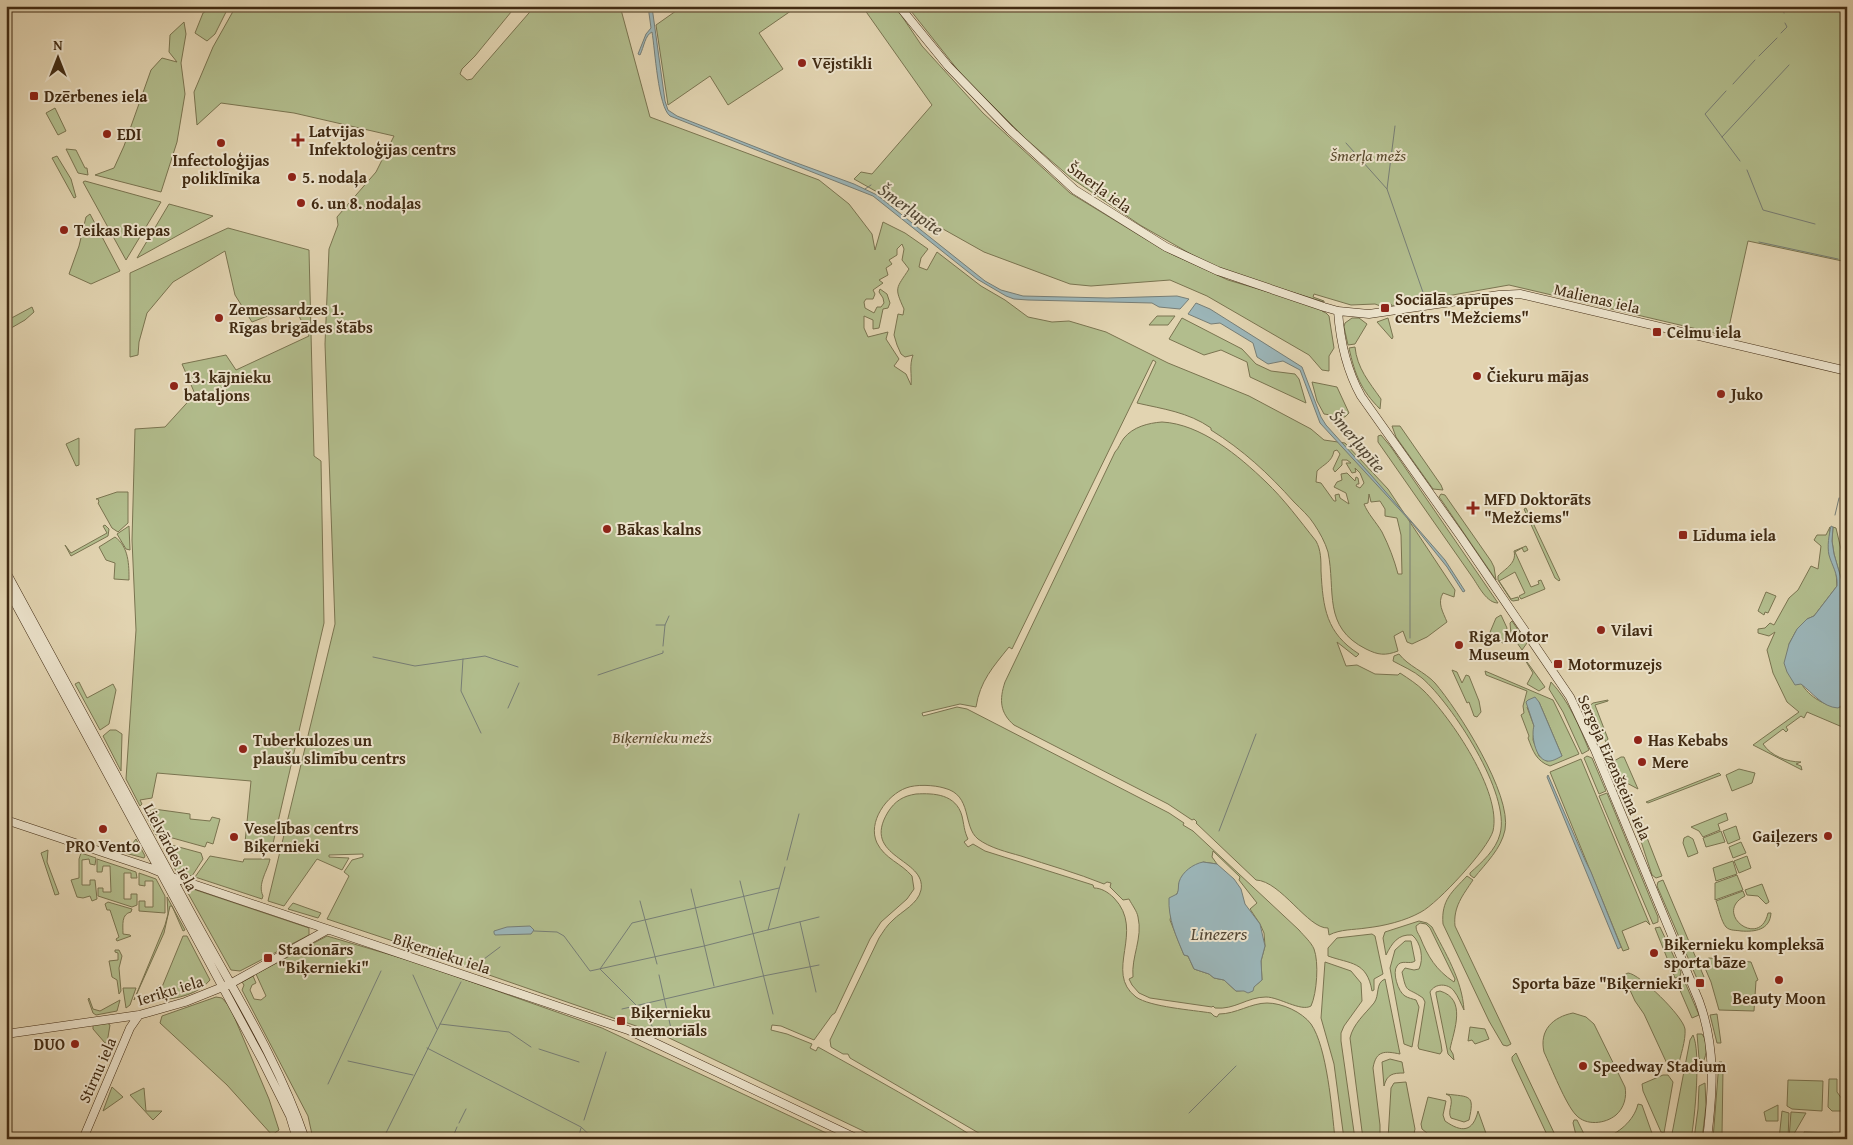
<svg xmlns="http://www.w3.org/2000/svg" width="1853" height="1145" font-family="'Gentium Book Plus',serif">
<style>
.green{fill:#b2bd8d;stroke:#7a7450;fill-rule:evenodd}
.water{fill:#9bb5b8;stroke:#777e76}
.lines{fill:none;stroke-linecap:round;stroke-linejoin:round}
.stream{stroke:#777e76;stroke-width:1}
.secondary-casing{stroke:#412b13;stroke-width:9}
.secondary{stroke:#ece3cc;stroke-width:8}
.poi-dot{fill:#8f2418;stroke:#ece3cc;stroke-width:2}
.labels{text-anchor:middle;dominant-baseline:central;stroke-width:4;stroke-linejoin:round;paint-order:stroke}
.poi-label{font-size:16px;font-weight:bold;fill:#412b13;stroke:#ece3cc;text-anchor:start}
.park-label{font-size:16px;font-style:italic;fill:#58482b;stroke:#ece3cc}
.street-label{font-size:16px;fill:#412b13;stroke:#ece3cc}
.water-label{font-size:18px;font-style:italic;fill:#534734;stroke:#ece3cc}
</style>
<rect width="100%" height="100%" fill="#e2d4b1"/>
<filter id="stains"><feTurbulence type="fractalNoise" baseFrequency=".004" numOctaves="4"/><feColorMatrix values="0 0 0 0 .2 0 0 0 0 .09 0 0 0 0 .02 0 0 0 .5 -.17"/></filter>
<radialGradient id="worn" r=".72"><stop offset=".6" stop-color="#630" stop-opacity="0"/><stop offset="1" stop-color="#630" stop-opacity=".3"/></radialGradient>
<path class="green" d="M 215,6 L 229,6 L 215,34 L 207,41 L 195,33 L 203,13 Z
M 236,6 L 516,6 L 475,56 L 462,69 L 460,74 L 467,80 L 472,79 L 476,74 L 535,6 L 620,6 L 650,117 L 819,180 L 849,204 L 872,234 L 875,250 L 883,222 L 905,233 L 928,249 L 921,258 L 919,267 L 927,270 L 937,252 L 981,286 L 1005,300 L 1028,317 L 1052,322 L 1069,321 L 1106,332 L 1168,363 L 1249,396 L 1311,429 L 1324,440 L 1345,443 L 1388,489 L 1455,590 L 1454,597 L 1443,593 C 1437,603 1443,612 1447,622 L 1427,637 L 1412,644 L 1407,642 L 1403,631 L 1394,636 L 1398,651 C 1385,656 1378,655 1366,649 C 1322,627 1336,591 1328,552 C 1325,542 1320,533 1314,524 C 1309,516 1301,509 1294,502 C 1268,473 1243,450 1211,430 L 1211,428 C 1188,412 1163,409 1137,403 L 1156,362 L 1153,360 L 1012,649 L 1009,647 C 993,667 980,681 976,707 L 960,704 L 922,713 L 923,716 L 957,707 L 967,709 L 1169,813 L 1184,823 L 1183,825 L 1193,831 L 1299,930 C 1304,936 1311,942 1314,949 C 1319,962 1317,993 1311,1006 C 1301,1012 1279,997 1266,997 C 1247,997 1235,1010 1215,1008 L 1213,1006 L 1212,1007 L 1150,998 L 1139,993 L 1132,985 L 1129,979 L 1133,977 C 1131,957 1143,938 1138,917 C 1137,911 1132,905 1129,899 L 1123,900 L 1110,887 L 1111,883 L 1107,882 L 1104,884 C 1077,873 1048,865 1021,856 C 1007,852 990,848 978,839 C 962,826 973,795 944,788 C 934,785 916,784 906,788 C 887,795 867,822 877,843 C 885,859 901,863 912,876 L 914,889 L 907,899 L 881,922 L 870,939 L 835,1013 L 832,1015 L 814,1040 L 781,1026 L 772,1025 L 771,1030 L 787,1034 L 812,1044 L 810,1048 L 816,1051 L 818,1047 C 872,1077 925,1106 977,1139 L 880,1139 L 665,1036 L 440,958 L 435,955 L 327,919 L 349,876 L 344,872 L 352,860 L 363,857 L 363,854 L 329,855 L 329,857 L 349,858 L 342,870 L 317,859 L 284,906 L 268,901 L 335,624 L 325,344 L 329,249 L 338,225 L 337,217 L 376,172 L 394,136 L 294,113 L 221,103 L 197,125 L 194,92 L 213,47 ZM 902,244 L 904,249 L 902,260 L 909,269 C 896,289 894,287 904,309 L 903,315 L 898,314 L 894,335 L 897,345 L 901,354 L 905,357 L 913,355 C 909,366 912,374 911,385 L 906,374 L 894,366 L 899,359 L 886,339 L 888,332 L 868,337 L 864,328 L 864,316 L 873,320 L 873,329 L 879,328 L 883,309 L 888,308 L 890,303 L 887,294 L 880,289 L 879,292 L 883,298 L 884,303 L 881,307 L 877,307 L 874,313 L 865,308 L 864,302 L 866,299 L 873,299 L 875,294 L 873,290 L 883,283 L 879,280 L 888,275 L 886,268 L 892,264 L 889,260 L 897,255 L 897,249 ZM 1337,450 L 1340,454 L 1333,469 L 1335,472 L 1342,465 L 1342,460 L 1347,460 L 1351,463 L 1346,463 L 1352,473 L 1356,472 L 1355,468 L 1360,473 L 1364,483 L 1360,488 L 1356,486 L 1357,484 L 1359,484 L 1358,478 L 1356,477 L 1355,481 L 1347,473 L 1341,474 L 1342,480 L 1337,482 L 1334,487 L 1346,493 L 1349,504 L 1340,498 L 1339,494 L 1335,495 L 1336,501 L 1334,501 L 1321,483 L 1316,482 L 1317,471 C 1324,464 1332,462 1334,451 ZM 1369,494 L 1371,502 L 1380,501 L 1385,509 L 1385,516 L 1397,518 L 1401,535 L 1402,574 L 1398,574 C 1394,559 1389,546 1382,532 C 1376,522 1368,514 1364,504 L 1368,503 ZM 1213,851 L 1240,877 L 1239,880 L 1257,903 L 1250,909 L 1260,924 L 1264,933 L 1265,946 L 1261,961 L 1262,980 C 1254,987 1247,991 1236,991 L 1224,980 L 1214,978 L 1209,974 L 1194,969 L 1188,956 L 1184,955 L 1170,920 L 1175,897 L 1179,890 L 1179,883 L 1203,862 L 1217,864 L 1212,857 Z
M 683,6 L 798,6 L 759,33 L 783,69 L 728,105 L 710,76 L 668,105 L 656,25 Z
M 862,6 L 895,6 L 922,46 L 983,113 L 1070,193 L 1165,251 L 1228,280 L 1322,308 L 1322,311 L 1326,313 L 1329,316 L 1334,348 L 1329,356 L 1329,371 L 1322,370 L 1309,355 L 1207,296 L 1170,280 L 1091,286 L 1070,284 L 984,252 L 854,179 L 861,172 L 872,174 L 932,105 Z
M 907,6 L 1847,6 L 1847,262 L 1748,241 L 1727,336 L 1509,285 L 1402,304 L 1402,306 L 1392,306 L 1391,304 L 1385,305 L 1383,307 L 1375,304 L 1351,305 L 1314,294 L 1313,297 L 1324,301 L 1324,302 L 1217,269 L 1140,225 L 1071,178 L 1026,139 L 961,74 Z
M 184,22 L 186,34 L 181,63 L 185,94 L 177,142 L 161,192 L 95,175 L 114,168 L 124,146 L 151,70 L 162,58 L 177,62 L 169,52 L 170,35 Z
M 55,108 L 66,131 L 58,135 L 46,113 Z
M 66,149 L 76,150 L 85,168 L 87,168 L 88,175 L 78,173 Z
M 57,156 L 71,179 L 76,197 L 74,198 L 52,158 Z
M 85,181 L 161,202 L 126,260 L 83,182 Z
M 169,204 L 213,216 L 137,258 Z
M 90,214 L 120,271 L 91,284 L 69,274 L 79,246 L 86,217 Z
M 228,228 L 309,250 L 314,456 L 321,461 L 324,623 L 271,852 L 244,853 L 251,781 L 157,773 L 152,798 L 140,800 L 142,804 L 140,806 L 126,779 L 136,630 L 132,540 L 135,429 L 165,427 L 195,394 L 182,364 L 226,355 L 236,370 L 309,336 L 294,306 L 252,322 L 235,295 L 225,251 L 173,282 L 147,313 L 139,342 L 138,355 L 130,357 L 130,273 Z
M 32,307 L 34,312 L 25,320 L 6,331 L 6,321 Z
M 1157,316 L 1175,316 L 1168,325 L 1149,325 Z
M 1182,318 L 1242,349 L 1256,364 L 1271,371 L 1295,374 L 1299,379 L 1306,403 L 1250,377 L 1247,362 L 1221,350 L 1204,355 L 1169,339 Z
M 1352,318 L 1359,318 L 1367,324 L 1355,344 L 1348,345 L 1344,327 L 1345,323 Z
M 1388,318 L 1393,337 L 1392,339 L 1377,322 Z
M 1355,347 C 1357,368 1369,382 1381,399 L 1380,409 C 1361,390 1355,375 1349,348 Z
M 1312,382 L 1337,387 L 1349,413 L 1345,417 L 1324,414 L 1317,401 Z
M 1162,422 C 1201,424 1239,456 1266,482 C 1284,499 1300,521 1316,541 C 1321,550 1321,560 1321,571 C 1323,608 1326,633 1359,654 L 1356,657 L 1337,642 L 1346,666 L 1357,665 L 1375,674 L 1398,675 L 1400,673 C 1409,679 1417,684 1424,691 C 1451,718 1502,792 1493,831 C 1488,849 1438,903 1421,912 C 1405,921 1384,926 1366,928 C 1353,930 1341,929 1329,935 L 1328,928 C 1308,929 1281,881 1256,880 L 1196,823 L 1197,822 L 1194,819 L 1192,820 L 1168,804 L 1014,725 C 1000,713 999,700 1005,682 L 1115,452 C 1119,448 1120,443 1124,438 C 1133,427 1148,423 1162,422 Z
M 1392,426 L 1400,426 L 1441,485 L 1443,490 L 1433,489 L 1396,437 Z
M 1381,435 L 1391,447 L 1498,603 C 1487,603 1479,587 1473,578 L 1378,442 L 1378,436 Z
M 79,438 L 79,465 L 76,466 L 66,444 Z
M 117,492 L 128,492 L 128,523 L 118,532 L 112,528 L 98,503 L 99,502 L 98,499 L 96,499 Z
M 1441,494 L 1445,495 L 1491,561 L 1494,567 L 1496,580 L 1442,501 L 1439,497 Z
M 1526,508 L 1560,580 L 1559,581 L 1555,578 L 1524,509 Z
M 105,525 L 109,529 L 108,536 L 71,556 L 65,545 L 71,553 L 107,533 L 103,526 Z
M 129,526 L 130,550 L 126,549 L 117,534 Z
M 1830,527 L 1829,553 L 1836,571 L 1837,586 L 1814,616 L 1807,619 L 1796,631 L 1789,644 C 1792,654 1796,675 1801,683 C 1809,697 1826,707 1841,707 L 1847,702 L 1847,729 L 1807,712 L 1804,718 L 1801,716 L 1786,727 L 1788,730 L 1786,732 L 1783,729 L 1763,744 C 1771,756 1787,762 1801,762 L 1796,764 L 1801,766 L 1802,770 L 1753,745 L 1799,712 L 1787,702 L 1773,673 L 1767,650 L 1775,632 L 1769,636 L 1758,633 L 1758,629 L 1765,628 L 1770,623 L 1774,625 L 1789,598 L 1798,590 L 1811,566 L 1818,569 L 1821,546 L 1814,540 L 1817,535 L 1826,535 Z
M 1833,527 L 1836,528 L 1844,562 L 1847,562 L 1847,587 L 1843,586 L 1834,554 L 1832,541 Z
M 115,537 C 129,547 129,565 129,580 L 114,579 L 115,563 L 106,560 L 99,547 Z
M 1526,546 L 1528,550 L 1524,552 L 1522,548 L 1515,552 L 1531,587 L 1539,584 L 1538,581 L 1541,580 L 1545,589 L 1521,599 L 1519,596 L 1525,593 L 1515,572 L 1499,581 L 1511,599 L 1518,597 L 1519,600 L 1513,601 L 1511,600 L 1498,580 L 1498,576 C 1506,568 1517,563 1514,551 Z
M 1766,592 L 1776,596 L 1768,613 L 1765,612 L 1764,615 L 1758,611 Z
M 1501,615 L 1507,628 L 1503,643 L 1488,637 L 1496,618 Z
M 1512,621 L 1527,643 L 1522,650 L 1511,634 L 1510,623 Z
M 1399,654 C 1408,666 1425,672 1435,683 C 1458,710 1512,794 1505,830 C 1501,849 1486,863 1474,878 L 1470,875 L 1470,873 C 1482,862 1496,850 1500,834 C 1511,794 1452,704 1422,678 C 1414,671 1402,666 1393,661 L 1394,656 Z
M 1522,655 L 1545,687 L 1539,691 L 1527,684 L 1533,673 Z
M 1452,670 L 1457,672 L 1462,683 L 1466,675 L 1469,676 L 1479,701 L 1481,712 L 1477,717 L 1474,716 L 1469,702 L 1467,703 Z
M 1485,671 L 1553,700 L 1579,754 L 1550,766 C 1536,761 1533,751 1528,738 L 1529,736 L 1521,715 L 1524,713 L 1523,706 L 1527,691 L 1486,675 ZM 1539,702 L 1562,756 L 1547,761 L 1539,756 L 1533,740 L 1534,726 L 1527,707 Z
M 79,682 L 87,698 L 113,684 L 116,690 L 109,724 L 100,730 L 75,684 Z
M 1551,682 C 1569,701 1579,726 1589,750 L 1582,754 L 1563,712 L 1549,689 Z
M 1608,700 L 1608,701 L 1595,705 L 1608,739 L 1606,742 L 1588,707 L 1593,703 Z
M 110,730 L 116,730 L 122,734 L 121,771 L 103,736 Z
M 1587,756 L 1592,758 L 1606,791 L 1599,794 L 1584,758 Z
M 1621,757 L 1624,757 L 1638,789 L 1623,781 L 1614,761 Z
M 1581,759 L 1650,925 L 1646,921 L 1622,931 L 1629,949 L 1623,951 L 1550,772 Z
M 1739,769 L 1755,773 L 1752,783 L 1732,791 L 1726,775 Z
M 1719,773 L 1721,775 L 1648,803 L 1646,802 Z
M 1607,793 L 1658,917 L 1658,922 L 1653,924 L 1599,796 Z
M 916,794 C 934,793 956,794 962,816 C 964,824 964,831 968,839 L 964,842 L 968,847 L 973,844 L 985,851 L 1093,885 L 1094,888 C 1101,888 1108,892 1114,898 C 1146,931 1103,972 1136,997 C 1150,1007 1193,1010 1211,1013 L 1214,1016 L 1217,1017 L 1219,1014 C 1236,1014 1251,1003 1267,1003 C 1282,1003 1302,1012 1311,1024 C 1327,1047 1332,1110 1335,1139 L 989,1139 L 850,1058 L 848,1054 L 843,1054 L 831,1047 L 830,1040 L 879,938 C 883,932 887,925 893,920 C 902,911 918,904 921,890 C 927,858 860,858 888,812 C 895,801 903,796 916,794 Z
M 154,809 L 190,814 L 190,819 L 210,821 L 212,817 L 220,819 L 213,844 L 207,842 L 205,847 L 158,834 L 156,835 L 145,814 Z
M 1726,813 L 1728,820 L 1718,824 L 1720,830 L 1703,837 L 1699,831 L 1691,827 Z
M 1638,825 L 1642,825 L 1662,876 L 1656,878 L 1652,875 L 1636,826 Z
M 1736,826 L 1740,839 L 1728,844 L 1723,831 Z
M 1721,831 L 1725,842 L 1706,847 L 1703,838 Z
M 1688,836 L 1693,839 L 1698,853 L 1688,857 L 1683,843 L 1684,838 Z
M 136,839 L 145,856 L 144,858 L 125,853 Z
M 1741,842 L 1746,853 L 1733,858 L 1729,847 Z
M 164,843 L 201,853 L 203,859 L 192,876 L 176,871 L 162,844 Z
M 48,850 L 47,862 L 59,894 L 55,895 L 41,853 Z
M 81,853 L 96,858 L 95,865 L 90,864 L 89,859 L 82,860 L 82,885 L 90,885 L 90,880 L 95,880 L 97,899 L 92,901 L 90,896 L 83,898 L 77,897 L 71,880 L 79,878 L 79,859 Z
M 210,856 L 243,862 L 244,859 L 270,859 C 268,870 257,884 263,896 L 262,899 L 195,877 Z
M 1747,856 L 1751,868 L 1739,873 L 1734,861 Z
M 97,859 L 136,872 L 137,878 L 131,878 L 131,873 L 124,873 L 124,899 L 131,899 L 131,894 L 137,894 L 137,905 L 132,907 L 98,896 L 98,888 L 103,888 L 103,892 L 111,892 L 110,866 L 103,866 L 102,872 L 97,872 Z
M 1733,861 L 1737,874 L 1716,881 L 1713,868 Z
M 139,873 L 156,879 L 165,896 L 165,913 L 139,911 L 139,901 L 145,901 L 145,907 L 153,907 L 153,881 L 145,881 L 145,886 L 139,885 Z
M 1737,875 L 1743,890 L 1715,900 L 1715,883 Z
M 1467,876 L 1473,880 C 1463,895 1453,907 1455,926 L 1511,1044 L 1507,1046 L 1503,1045 L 1489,1021 L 1443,924 C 1441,900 1452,892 1467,876 Z
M 1663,880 L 1704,977 L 1698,981 L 1657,886 L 1658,882 Z
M 1762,884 L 1769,902 L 1766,904 L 1758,896 L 1747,895 L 1745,890 Z
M 184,886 L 309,928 L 309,935 L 240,971 L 231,970 Z
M 1743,891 L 1745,896 C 1712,913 1760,950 1768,913 L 1771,913 C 1770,930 1755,932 1741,931 C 1736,930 1730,931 1726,927 C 1721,921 1719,909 1716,901 Z
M 167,897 L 185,930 L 183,931 L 172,906 L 170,906 L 164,933 L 134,1000 L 165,925 L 168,914 Z
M 108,902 L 132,909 L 131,912 C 121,914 123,925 123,934 L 130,935 L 131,936 L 117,941 L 116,939 L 119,937 L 110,910 L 107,910 L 105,904 Z
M 293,903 L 321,913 L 318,918 L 288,909 Z
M 1419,921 L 1427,923 L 1432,927 C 1445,953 1462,979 1464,1010 C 1461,1004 1458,996 1454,991 C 1448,983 1435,983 1430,992 L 1441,1044 L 1442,1051 L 1440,1054 L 1419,1049 L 1418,1046 L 1425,1002 L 1423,998 C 1406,986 1407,995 1402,972 L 1405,968 L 1414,970 L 1419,969 C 1424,959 1421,942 1412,935 C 1398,934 1392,943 1386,955 L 1383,938 L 1385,932 ZM 1420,923 L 1426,924 L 1430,928 L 1455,979 L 1454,982 C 1436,970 1428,957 1420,937 C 1418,933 1416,931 1416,926 Z
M 1660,927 L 1681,972 L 1680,976 L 1675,978 L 1655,928 Z
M 1372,934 L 1375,936 L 1383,974 L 1374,979 L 1374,990 L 1372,991 C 1367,961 1350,964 1328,956 L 1328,948 L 1337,938 Z
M 183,936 L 187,936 L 210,980 C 199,994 177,999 159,1000 L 156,996 L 158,986 L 162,987 Z
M 327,936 L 418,963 L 602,1028 L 839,1139 L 313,1139 L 308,1116 L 242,990 L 244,985 L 242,982 L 253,976 L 256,983 L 252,985 L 250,990 L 254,999 L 261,1000 L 266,996 L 256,974 Z
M 1405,941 L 1411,941 L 1415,961 C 1410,965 1401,959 1397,966 C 1392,972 1398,992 1405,996 C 1408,998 1413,999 1416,1000 L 1419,1007 L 1412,1047 L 1404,1044 L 1390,968 L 1395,950 Z
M 115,950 L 119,950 L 122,956 L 119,968 L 121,991 L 119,994 L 117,980 L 112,977 L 109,961 L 118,960 L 118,953 L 115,952 Z
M 1709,958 L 1751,962 L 1758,980 L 1756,981 L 1754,1011 L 1719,1010 L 1711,982 L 1702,961 Z
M 1325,962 L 1351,971 L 1361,983 L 1362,1001 L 1344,1026 L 1341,1033 L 1341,1041 L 1355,1139 L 1344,1139 L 1334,1064 L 1321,1018 Z
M 1628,973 C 1640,974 1683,1016 1685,1029 C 1686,1041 1680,1056 1678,1068 L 1674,1071 L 1669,1068 L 1644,1014 L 1635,1001 L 1624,977 L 1624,975 Z
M 1385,979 L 1400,1054 C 1385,1051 1376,1050 1373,1068 L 1380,1125 L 1380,1139 L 1363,1139 L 1350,1038 C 1353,1024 1365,1014 1374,1003 C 1380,995 1375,983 1385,979 Z
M 1681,979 L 1684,980 L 1699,1015 L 1692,1018 L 1676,981 Z
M 123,988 L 136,988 L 130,1005 L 126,1008 Z
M 1440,991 C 1467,999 1454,1030 1450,1049 L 1453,1054 L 1454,1060 L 1448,1054 L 1436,994 L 1436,992 Z
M 216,997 L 222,998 L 230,1007 L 269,1099 L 279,1130 L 272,1135 L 227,1085 L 160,1023 L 162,1016 Z
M 89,998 L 93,1009 L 100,1011 L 120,1000 L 117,1011 L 96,1015 L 93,1013 L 88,999 Z
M 1573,1013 L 1586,1017 L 1594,1024 L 1625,1087 C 1627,1097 1624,1108 1616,1115 C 1605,1124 1586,1126 1576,1115 C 1566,1105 1551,1067 1544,1052 C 1539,1030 1553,1017 1573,1013 Z
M 1717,1014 L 1721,1043 L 1717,1043 L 1710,1015 Z
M 107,1023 L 110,1025 L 107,1043 L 105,1043 L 93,1029 L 93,1025 Z
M 1470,1027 L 1485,1029 L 1489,1039 L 1475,1044 L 1472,1040 L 1468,1041 Z
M 1697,1034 L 1702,1034 C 1708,1042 1707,1055 1703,1062 L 1699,1058 Z
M 1693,1035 C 1701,1051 1695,1118 1691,1139 L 1671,1139 L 1690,1040 Z
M 1516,1053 L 1557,1139 L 1549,1139 L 1512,1060 L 1512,1057 Z
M 1390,1059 L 1402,1062 L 1404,1073 C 1393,1073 1387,1074 1384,1086 L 1382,1062 Z
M 1719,1062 L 1722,1062 L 1723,1069 L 1722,1135 L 1721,1139 L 1713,1139 Z
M 1663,1075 L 1668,1075 L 1673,1082 L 1664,1133 L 1661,1132 L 1643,1091 L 1642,1084 Z
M 1829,1079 L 1837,1079 L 1837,1092 L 1847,1106 L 1847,1111 L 1832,1111 L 1828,1107 Z
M 1788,1080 L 1823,1081 L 1822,1111 L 1792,1109 L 1787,1106 Z
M 1406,1082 L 1415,1129 L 1413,1138 L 1388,1139 L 1391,1088 L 1394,1083 Z
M 1705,1083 L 1706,1106 L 1702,1139 L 1694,1139 L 1698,1109 L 1699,1086 Z
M 112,1087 L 123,1097 L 103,1111 Z
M 144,1088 L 146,1111 L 162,1111 L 153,1120 L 130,1095 Z
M 1446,1094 C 1470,1097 1475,1094 1469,1120 L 1464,1122 L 1451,1118 C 1447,1111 1454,1104 1450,1096 Z
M 1428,1097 L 1446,1101 L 1443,1115 L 1445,1121 C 1462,1133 1473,1132 1478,1111 L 1488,1139 L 1433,1138 L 1422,1129 L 1421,1124 Z
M 1638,1104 L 1642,1105 L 1654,1139 L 1602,1139 C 1618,1134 1634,1121 1638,1104 Z
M 1778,1105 L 1778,1121 L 1766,1121 L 1764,1112 Z
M 1782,1111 L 1789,1113 L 1788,1139 L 1779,1139 Z
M 1791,1112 L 1806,1113 L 1791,1139 L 1789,1139 Z
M 1574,1120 L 1577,1120 L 1584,1134 L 1590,1134 L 1595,1139 L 1577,1139 L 1573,1123 Z
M 1804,1132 L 1833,1133 L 1833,1139 L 1804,1139 Z"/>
<path class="water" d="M 648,6 L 652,7 L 665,101 L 668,110 L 677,116 L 786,159 L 854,184 L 877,195 L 985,281 L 1001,290 L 1023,296 L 1107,298 L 1177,296 L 1189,299 L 1180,309 L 1159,307 L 1152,303 L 1028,300 L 1014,299 L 1006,296 L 977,279 L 873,196 L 670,116 C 658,107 655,49 652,32 C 645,35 644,47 640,55 L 638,54 L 646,34 L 651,28 Z
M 1196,303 L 1210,309 L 1302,367 L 1321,417 L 1326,425 L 1371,475 L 1445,560 L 1465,591 L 1463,592 L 1447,567 L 1411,522 L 1320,423 L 1300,370 L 1283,361 L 1268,364 L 1257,357 L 1253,343 L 1220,323 L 1211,324 L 1188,314 Z
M 1831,526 L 1833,527 L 1832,541 L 1834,554 L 1843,585 L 1847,587 L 1847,702 L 1838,708 C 1822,707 1813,693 1801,684 L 1795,685 L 1787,672 L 1784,663 L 1789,644 L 1797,629 L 1807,619 L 1814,616 L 1837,586 C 1838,573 1832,566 1829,555 C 1827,546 1829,535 1831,526 Z
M 1535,697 L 1539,702 L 1562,756 C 1558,758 1552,762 1547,761 C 1535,759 1531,734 1534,726 L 1526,702 L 1528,700 Z
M 1548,775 L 1585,860 L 1591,872 L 1621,947 L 1618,949 L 1547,777 Z
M 1203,862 L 1217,864 L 1234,879 L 1241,889 L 1245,904 L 1260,924 L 1265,946 L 1261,961 L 1262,980 L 1254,987 L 1253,991 L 1248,993 L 1244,991 L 1236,991 L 1224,980 L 1214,978 L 1209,974 L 1194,969 L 1188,956 L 1184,955 C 1176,936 1168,919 1169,898 L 1177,894 C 1179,890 1178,886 1179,882 C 1182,872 1193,864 1203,862 Z
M 530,926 L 534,930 L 531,934 L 495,935 L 494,933 L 494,931 L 507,927 Z"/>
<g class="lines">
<path class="stream" d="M 1782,6 L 1784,13
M 1781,33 L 1787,27 L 1785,23
M 1759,56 L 1777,38
M 1733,84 L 1755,60
M 1726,91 L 1705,114 L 1740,161
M 1395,126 L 1387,189 L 1426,301
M 1722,137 L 1789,65
M 1346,143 L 1387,189
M 1747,170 L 1763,210 L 1815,224
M 865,189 L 871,185
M 1759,242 L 1838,259
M 1842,260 L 1847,261
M 1842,468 L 1847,456
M 1835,515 L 1839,498
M 1410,521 L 1410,638
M 656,625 L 665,625
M 663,646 L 665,625 L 669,616
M 373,657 L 415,666 L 485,656 L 518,667
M 463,659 L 461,691 L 481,733
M 598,675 L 663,653 L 663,651
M 508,708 L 519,683
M 1219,831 L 1256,734
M 787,860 L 799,814
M 740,881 L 773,1014
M 691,889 L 714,986
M 640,901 L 657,964
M 800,922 L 816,992
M 768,930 L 785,867
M 534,931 L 557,932 L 564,936 L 590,971 L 704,946 L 819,917
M 472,968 L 500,947
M 413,975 L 437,1029
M 659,975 L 672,1033
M 622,1009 L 763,976 L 819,965
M 440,1024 L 509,1032 L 531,1047
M 656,1031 L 636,1005 L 600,969 L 632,923 L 779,888
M 427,1048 L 581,1127 L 594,1139
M 539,1049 L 579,1062
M 348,1061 L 413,1075
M 328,1084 L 381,971
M 1189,1113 L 1236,1066
M 584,1120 L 606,1052
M 459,1123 L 466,1109
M 383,1139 L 461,982
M 452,1139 L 457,1127
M 578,1139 L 581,1128"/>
<defs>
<path id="secondary" d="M 899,6 L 948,66 L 1010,130 L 1075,190 L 1166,247 L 1218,271 L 1324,307 L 1338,311 L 1369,314 L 1499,295 L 1520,294 L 1847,371
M 1338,311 C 1340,340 1347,371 1361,396 L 1461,537 L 1570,697 L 1595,750 L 1699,1001 C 1716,1048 1713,1090 1707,1139
M 6,572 C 68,685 129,800 191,913 C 231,987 278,1059 305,1139
M 6,586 L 261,1058 L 290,1116 L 297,1139
M 6,820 L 150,868 L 172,877 L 628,1030 L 858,1139
M 6,1034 L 139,1015 L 185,1002 L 230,984 L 327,930
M 83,1139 L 130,1028 L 139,1015"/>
</defs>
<use href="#secondary" class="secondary-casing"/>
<use href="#secondary" class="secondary"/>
</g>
<g class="poi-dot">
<circle cx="802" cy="63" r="5"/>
<rect x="29" y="91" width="10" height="10" rx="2.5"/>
<circle cx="107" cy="134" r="5"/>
<path d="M295.5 132.5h5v5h5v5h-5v5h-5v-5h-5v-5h5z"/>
<circle cx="221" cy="143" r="5"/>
<circle cx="292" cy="177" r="5"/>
<circle cx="301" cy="203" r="5"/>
<circle cx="64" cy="230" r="5"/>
<rect x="1380" y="303" width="10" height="10" rx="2.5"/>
<circle cx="219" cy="318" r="5"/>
<rect x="1652" y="327" width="10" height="10" rx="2.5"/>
<circle cx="1477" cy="376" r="5"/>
<circle cx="174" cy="386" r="5"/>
<circle cx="1721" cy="394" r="5"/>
<path d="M1470.5 500.5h5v5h5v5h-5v5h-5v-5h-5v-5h5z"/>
<circle cx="607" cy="529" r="5"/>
<rect x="1678" y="530" width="10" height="10" rx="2.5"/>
<circle cx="1601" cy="630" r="5"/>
<circle cx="1459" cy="645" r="5"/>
<rect x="1553" y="659" width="10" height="10" rx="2.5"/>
<circle cx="1638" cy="740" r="5"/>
<circle cx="243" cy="749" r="5"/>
<circle cx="1642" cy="762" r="5"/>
<circle cx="103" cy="829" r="5"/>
<circle cx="1828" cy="836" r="5"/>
<circle cx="234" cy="837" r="5"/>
<circle cx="1654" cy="953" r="5"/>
<rect x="263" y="953" width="10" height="10" rx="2.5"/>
<circle cx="1779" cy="980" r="5"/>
<rect x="1695" y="978" width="10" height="10" rx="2.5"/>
<rect x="616" y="1016" width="10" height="10" rx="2.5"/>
<circle cx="75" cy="1044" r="5"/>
<circle cx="1583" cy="1066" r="5"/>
</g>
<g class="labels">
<g class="poi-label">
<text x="812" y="63">Vējstikli</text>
<text x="44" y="96">Dzērbenes iela</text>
<text x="309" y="131">Latvijas<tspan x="309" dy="18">Infektoloģijas centrs</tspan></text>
<text x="117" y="134">EDI</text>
<text x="221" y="160" text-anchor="middle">Infectoloģijas<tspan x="221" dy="18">poliklīnika</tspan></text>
<text x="302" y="177">5. nodaļa</text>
<text x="311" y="203">6. un 8. nodaļas</text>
<text x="74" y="230">Teikas Riepas</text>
<text x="1395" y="299">Sociālās aprūpes<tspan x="1395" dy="18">centrs "Mežciems"</tspan></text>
<text x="229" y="309">Zemessardzes 1.<tspan x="229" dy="18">Rīgas brigādes štābs</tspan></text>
<text x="1667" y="332">Celmu iela</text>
<text x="1487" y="376">Čiekuru mājas</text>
<text x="184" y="377">13. kājnieku<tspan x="184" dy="18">bataljons</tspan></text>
<text x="1731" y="394">Juko</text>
<text x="1484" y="499">MFD Doktorāts<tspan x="1484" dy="18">"Mežciems"</tspan></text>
<text x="617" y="529">Bākas kalns</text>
<text x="1693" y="535">Līduma iela</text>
<text x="1611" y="630">Vilavi</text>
<text x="1469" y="636">Riga Motor<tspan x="1469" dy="18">Museum</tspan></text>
<text x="1568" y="664">Motormuzejs</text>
<text x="253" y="740">Tuberkulozes un<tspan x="253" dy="18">plaušu slimību centrs</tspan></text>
<text x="1648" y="740">Has Kebabs</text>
<text x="1652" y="762">Mere</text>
<text x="244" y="828">Veselības centrs<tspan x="244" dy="18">Biķernieki</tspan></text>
<text x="1818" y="836" text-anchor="end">Gaiļezers</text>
<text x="103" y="846" text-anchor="middle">PRO Vento</text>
<text x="1664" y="944">Biķernieku kompleksā<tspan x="1664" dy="18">sporta bāze</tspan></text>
<text x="278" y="949">Stacionārs<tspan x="278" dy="18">"Biķernieki"</tspan></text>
<text x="1690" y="983" text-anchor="end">Sporta bāze "Biķernieki"</text>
<text x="1779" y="998" text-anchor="middle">Beauty Moon</text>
<text x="631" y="1012">Biķernieku<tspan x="631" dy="18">memoriāls</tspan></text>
<text x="65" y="1044" text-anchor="end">DUO</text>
<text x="1593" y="1066">Speedway Stadium</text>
</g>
<g class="park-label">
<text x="1368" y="155">Šmerļa mežs</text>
<text x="662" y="737">Biķernieku mežs</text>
</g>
<g class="street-label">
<text transform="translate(1100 187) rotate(36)">Šmerļa iela</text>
<text transform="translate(1597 298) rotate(13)">Malienas iela</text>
<text transform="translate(1615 767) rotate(66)">Sergeja Eizenšteina iela</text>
<text transform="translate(171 847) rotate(62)">Lielvārdes iela</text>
<text transform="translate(442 953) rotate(18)">Biķernieku iela</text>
<text transform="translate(170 990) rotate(-17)">Ieriķu iela</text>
<text transform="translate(97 1070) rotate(-66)">Stirnu iela</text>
</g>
<g class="water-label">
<text transform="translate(911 209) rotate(36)">Šmerļupīte</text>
<text transform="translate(1358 441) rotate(50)">Šmerļupīte</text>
<text x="1219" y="933">Linezers</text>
</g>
</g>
<rect width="1853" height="1145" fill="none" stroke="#e2d4b1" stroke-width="25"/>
<rect x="8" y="8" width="1838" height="1130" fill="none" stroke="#412b13" stroke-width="2.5"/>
<rect x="12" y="12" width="1828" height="1120" fill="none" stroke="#412b13"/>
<g transform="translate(58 58)" stroke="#ece3cc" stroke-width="4" paint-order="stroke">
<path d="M0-4L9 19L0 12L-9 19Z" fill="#412b13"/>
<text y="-8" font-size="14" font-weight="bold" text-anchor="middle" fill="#412b13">N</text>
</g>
<rect width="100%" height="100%" filter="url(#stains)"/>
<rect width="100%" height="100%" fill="url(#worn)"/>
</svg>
